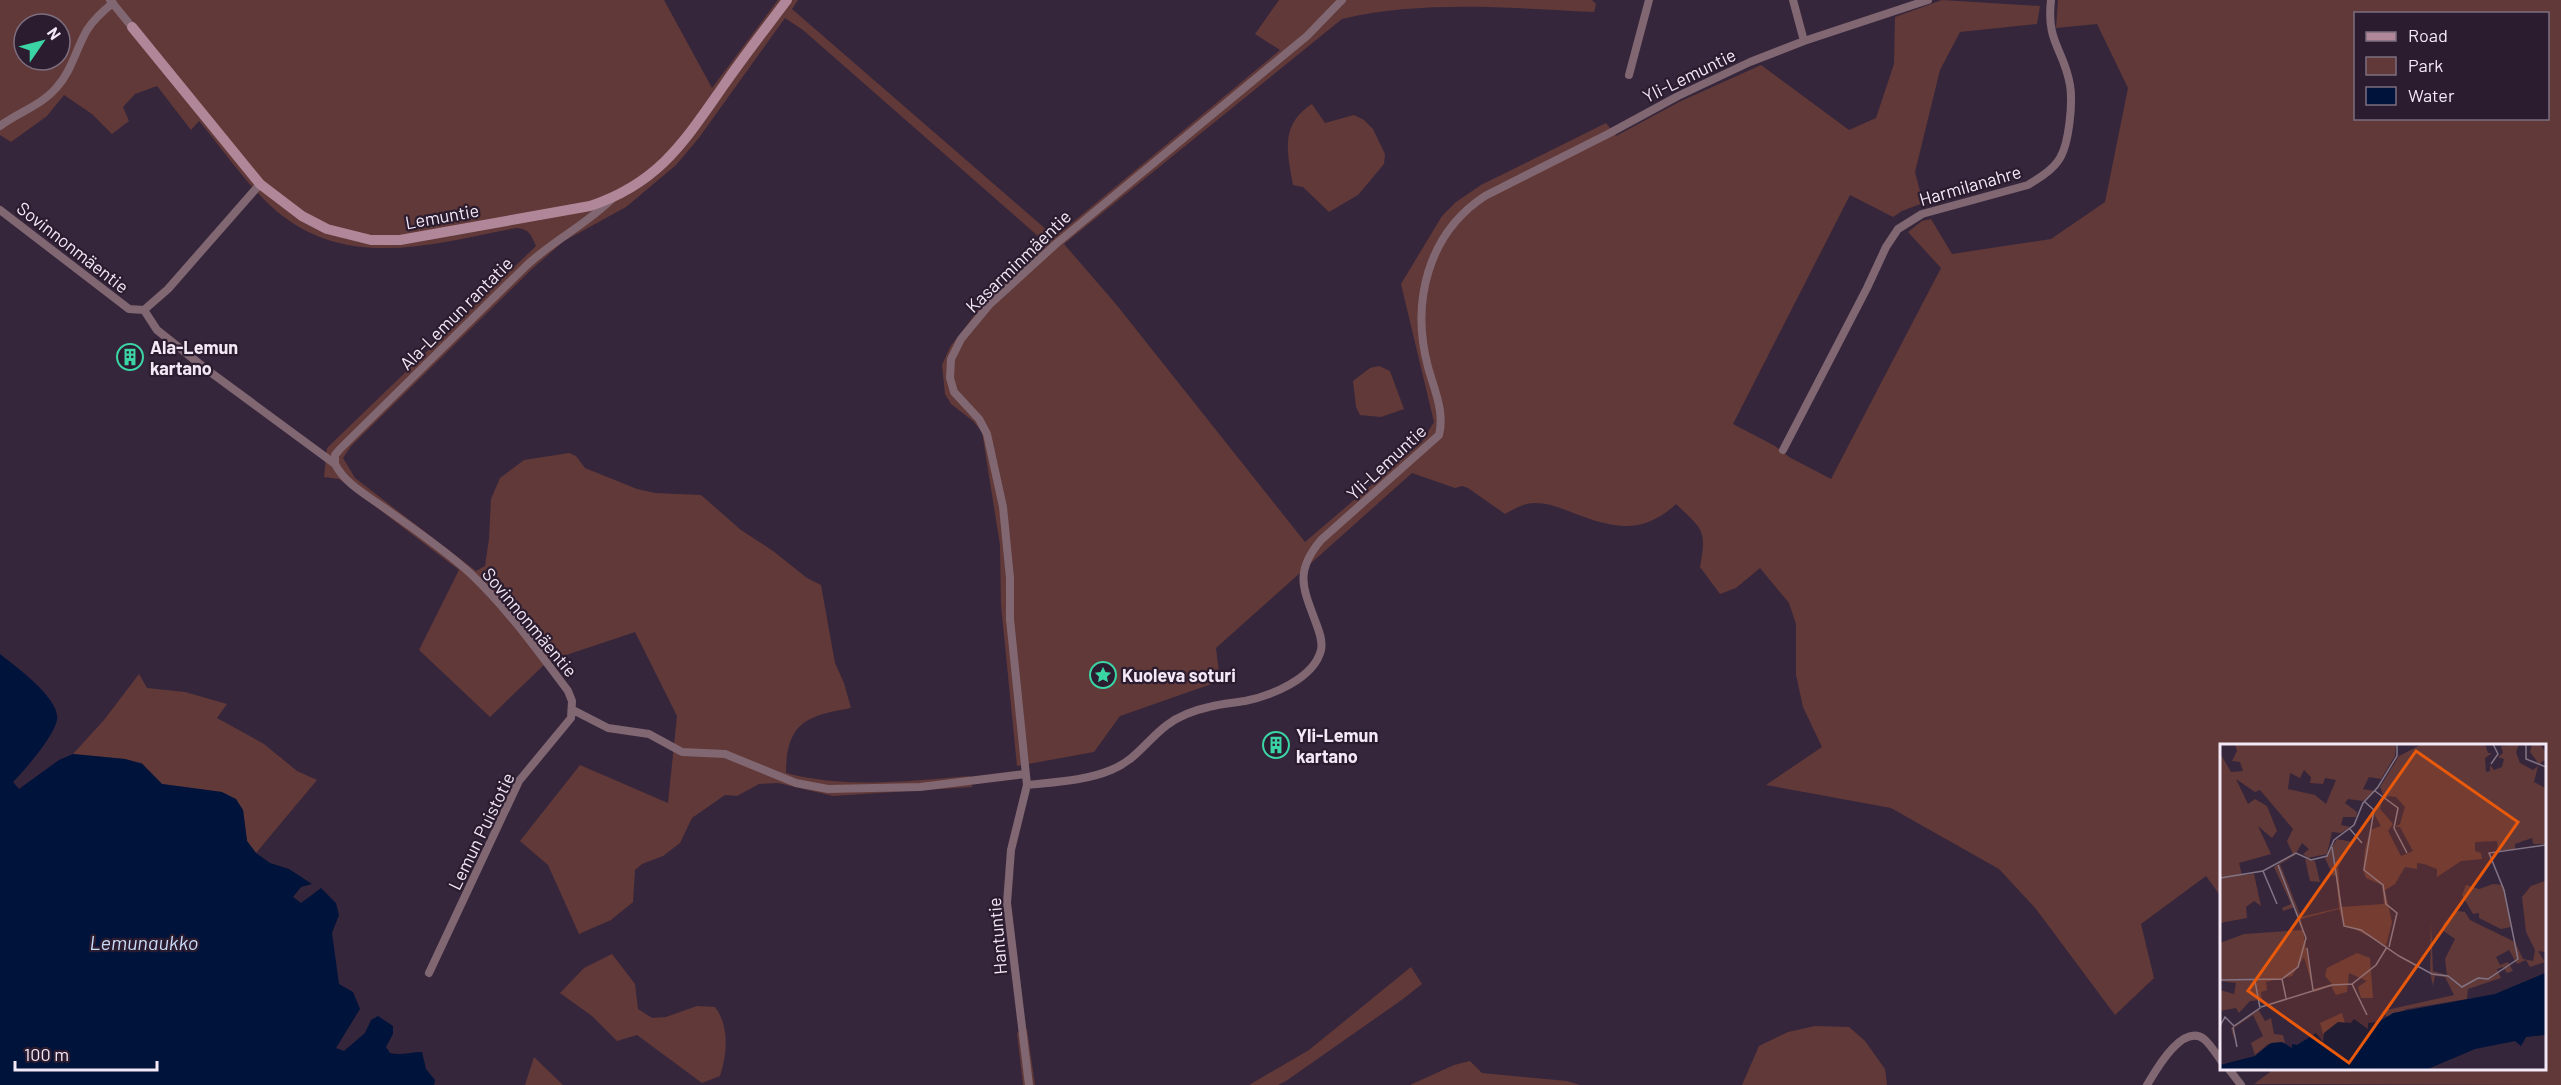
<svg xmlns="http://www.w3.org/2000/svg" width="2561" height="1085" font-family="Barlow,sans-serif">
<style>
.green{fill:#613938;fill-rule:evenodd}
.water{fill:#00133b}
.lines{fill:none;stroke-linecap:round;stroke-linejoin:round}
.street{stroke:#816772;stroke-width:8}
.secondary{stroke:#b08799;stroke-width:10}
.labels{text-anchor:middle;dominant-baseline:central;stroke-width:4.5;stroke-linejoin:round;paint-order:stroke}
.street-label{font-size:18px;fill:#f3e8f5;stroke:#2c1c30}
.poi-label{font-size:18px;font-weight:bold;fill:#f3e8f5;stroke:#2c1c30;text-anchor:start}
.water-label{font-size:20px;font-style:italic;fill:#c9dcf9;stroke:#2c1c30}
.inset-river{fill:none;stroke:#00133b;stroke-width:3}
.inset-road{fill:none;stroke:#827485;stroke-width:1.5}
.view{fill:#e8590c;fill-opacity:0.15;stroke:#e8590c;stroke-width:3}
.inset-edge{fill:none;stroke:#f3e8f5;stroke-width:3}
</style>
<rect width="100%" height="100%" fill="#36263b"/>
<path class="green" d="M 0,0 L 664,0 L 712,88 L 778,0 L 798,0 L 792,9 L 1055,237 L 1280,50 L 1255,34 L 1279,0 L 1592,0 L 1596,4 L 1594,12 C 1513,8 1421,0 1342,19 L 1064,244 L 1115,303 L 1305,542 L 1422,442 L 1434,422 L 1401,284 L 1442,216 L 1456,202 L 1481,185 L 1606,123 L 1616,136 L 1679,102 L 1761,65 L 1849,130 L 1876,118 L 1894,64 L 1895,17 L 1942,0 L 2040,6 L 2037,24 L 1960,32 L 1940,70 L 1915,172 L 1923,203 L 1902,211 L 1893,217 L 1850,195 L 1733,424 L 1775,446 L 1789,457 L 1831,479 L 1941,268 L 1908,232 L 1922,221 L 1931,219 L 1952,254 L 2051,239 L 2105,202 L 2128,88 L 2097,24 L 2056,28 L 2058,0 L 2561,0 L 2561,1085 L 2254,1084 L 2274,1069 L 2544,1068 L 2544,746 L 2222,746 L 2222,898 L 2206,876 L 2141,924 L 2154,978 L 2115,1015 L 2036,909 L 1999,869 L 1891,808 L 1766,785 L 1822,747 L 1803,707 L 1796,675 L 1796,624 L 1789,603 L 1760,568 L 1736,588 L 1720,594 L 1700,567 C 1707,529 1703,530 1676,504 C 1644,534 1615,529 1576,514 C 1563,509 1550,503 1535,503 C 1524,503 1514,509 1505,514 L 1468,488 L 1462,486 L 1455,488 L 1412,473 L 1216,648 L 1220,681 L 1120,716 L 1094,752 L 1017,766 L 1001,605 L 1000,545 L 982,432 L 973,421 L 951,404 L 945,394 L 942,365 L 950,347 L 986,300 L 1047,244 L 803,30 L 785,18 L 698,139 L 676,165 L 626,207 L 564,241 L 532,269 L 351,446 L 343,458 L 355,478 L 476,571 L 485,566 L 489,539 L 491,499 L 500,478 L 524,460 L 569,453 L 576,456 L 585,468 L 637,489 L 655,493 L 701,495 L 741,530 L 773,551 L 807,578 L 821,585 L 835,663 L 844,683 L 851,708 C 806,716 786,723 786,773 C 847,789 909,781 970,776 L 972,787 L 833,796 L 778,783 L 759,784 L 737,796 L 725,795 L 692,818 L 680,843 L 663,856 L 642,864 L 635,870 L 633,902 L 611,920 L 579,934 L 548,865 L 520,841 L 580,765 L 668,803 L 677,716 L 635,632 L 548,661 L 490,717 L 419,650 L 459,570 L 339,479 L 324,477 L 327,448 L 536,246 C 531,235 530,229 516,228 C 441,242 360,268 291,222 C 256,199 226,153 199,121 L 191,130 L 157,86 L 135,94 L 123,107 L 129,121 L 112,134 L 92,114 L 64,95 L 47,116 L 11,142 L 0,135 ZM 2356,14 L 2548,14 L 2548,118 L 2356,118 ZM 24,24 L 60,24 L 60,60 L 24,60 Z
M 1312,104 L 1325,123 L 1354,115 L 1364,120 L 1373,129 L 1385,154 L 1384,164 L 1358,195 L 1329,212 L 1303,187 L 1293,185 C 1287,151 1280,125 1312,104 Z
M 1379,366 L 1390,371 L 1404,409 L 1381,417 L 1360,415 L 1356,407 L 1353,381 L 1370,368 Z
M 139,674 L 147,688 L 185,692 L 227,704 L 217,718 L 264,744 L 297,771 L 317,780 L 256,853 L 247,841 L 243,810 L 221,792 L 162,784 L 142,763 L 125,759 L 73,754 L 104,720 Z
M 612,954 L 635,984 L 638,1009 L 652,1018 L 666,1017 L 697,1006 L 715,1007 C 730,1027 727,1054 720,1076 L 702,1083 L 637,1035 L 617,1041 L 592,1016 L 560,993 L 584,968 Z
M 1411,967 L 1422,984 L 1403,999 L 1286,1081 L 1278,1085 L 1249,1085 L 1309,1050 Z
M 1815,1026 L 1849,1027 L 1865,1041 L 1885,1069 L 1887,1085 L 1742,1085 L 1759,1046 L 1788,1032 Z
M 1027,1029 L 1035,1085 L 1023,1085 L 1017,1033 Z
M 534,1057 L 563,1085 L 525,1085 Z
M 1470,1061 L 1482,1073 L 1567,1081 L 1580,1085 L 1410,1085 L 1454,1065 Z"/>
<path class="water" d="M 0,654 C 15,666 61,699 57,720 C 54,736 25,770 13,782 L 19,789 L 59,760 L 73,754 L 125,759 L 142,764 L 162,784 L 222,792 L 236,799 L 243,810 L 247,841 L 256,853 L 270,863 L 289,869 L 312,884 L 301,887 L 293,897 L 301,903 L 321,888 L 336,903 L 339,915 L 332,933 L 339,984 L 353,992 L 360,1009 L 336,1048 L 344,1051 L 365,1033 L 371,1020 L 378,1016 L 393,1026 L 393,1034 L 386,1047 L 390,1053 C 400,1056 411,1052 422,1052 L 426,1069 L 435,1080 L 434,1085 L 0,1085 Z"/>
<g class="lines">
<path class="street" d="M 110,0 L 132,27
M 1793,0 L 1804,41
M 1629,75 L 1649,0
M 0,126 C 19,112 42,105 57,87 C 72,70 76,49 87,30 C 94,19 103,11 113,3
M 0,210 L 129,309 L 144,310 L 157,330 L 206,369 L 335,464 C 345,484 368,496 386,509 C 415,530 445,550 471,574 C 507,608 538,651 568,691 L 572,701 L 571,718 L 519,781 L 429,973
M 144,310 L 168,289 L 260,184
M 1783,450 L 1867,288 L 1886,247 L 1898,229 L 1922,214 L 2028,185 C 2039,178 2053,170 2060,158 C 2069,143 2073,103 2070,85 C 2064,49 2046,43 2051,0
M 335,464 L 335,455 L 340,449 L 527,265 C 554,240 587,224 613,198
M 573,710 L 608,728 L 649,734 L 682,752 L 725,754 L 796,783 L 828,789 L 920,787 L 1025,774
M 1027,785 C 1054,782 1085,781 1111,770 C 1136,760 1147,740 1167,725 C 1179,716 1195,710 1209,707 C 1220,704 1233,703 1245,701 C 1270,696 1314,679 1321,650 C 1323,641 1319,631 1316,623 C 1303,588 1294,572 1321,540 L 1439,435 C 1445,412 1434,389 1428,367 C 1411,303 1427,234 1485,196 L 1608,134 L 1678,96 L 1750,62 L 1804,41 L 1928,0
M 2228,1068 L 2241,1085
M 1029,1085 L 1007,903 L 1011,850 L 1027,785 L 1010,619 L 1010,578 L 1003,507 L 987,434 L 979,419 L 954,392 L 950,378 L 951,359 L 961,339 L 990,304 L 1057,243 L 1307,36 L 1342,0
M 2147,1085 C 2156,1070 2182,1023 2204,1039 C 2211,1045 2217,1055 2222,1062"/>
<path class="secondary" d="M 132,27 L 260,184 L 302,216 L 327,229 L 371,240 L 400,240 L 590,206 C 659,183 684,142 724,85 C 744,56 766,28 787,0"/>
</g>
<defs>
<symbol id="building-ring" viewBox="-11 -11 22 22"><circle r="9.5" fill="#2c1c30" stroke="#3bd4a4" stroke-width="1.5"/><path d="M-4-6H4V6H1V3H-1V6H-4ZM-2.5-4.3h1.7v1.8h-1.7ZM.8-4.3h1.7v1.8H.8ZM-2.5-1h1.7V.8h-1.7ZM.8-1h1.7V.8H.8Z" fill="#3bd4a4"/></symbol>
<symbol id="sight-ring" viewBox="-11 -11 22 22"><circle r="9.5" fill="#2c1c30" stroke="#3bd4a4" stroke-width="1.5"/><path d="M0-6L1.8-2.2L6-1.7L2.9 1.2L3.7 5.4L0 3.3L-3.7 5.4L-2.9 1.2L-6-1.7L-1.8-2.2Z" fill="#3bd4a4"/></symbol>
</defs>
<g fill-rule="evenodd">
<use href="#building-ring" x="115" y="342" width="30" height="30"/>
<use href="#sight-ring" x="1088" y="660" width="30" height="30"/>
<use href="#building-ring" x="1261" y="730" width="30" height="30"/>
</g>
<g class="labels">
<g class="street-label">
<text transform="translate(1689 75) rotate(-26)">Yli-Lemuntie</text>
<text transform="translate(1970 185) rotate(-16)">Harmilanahre</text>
<text transform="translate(442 216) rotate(-10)">Lemuntie</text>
<text transform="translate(73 247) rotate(38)">Sovinnonmäentie</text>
<text transform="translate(1018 261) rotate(-44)">Kasarminmäentie</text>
<text transform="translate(456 313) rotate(-45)">Ala-Lemun rantatie</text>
<text transform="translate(1386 462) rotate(-43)">Yli-Lemuntie</text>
<text transform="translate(530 622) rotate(50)">Sovinnonmäentie</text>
<text transform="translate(481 831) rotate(-64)">Lemun Puistotie</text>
<text transform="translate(997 936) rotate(-95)">Hantuntie</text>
</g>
<g class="poi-label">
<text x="150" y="347">Ala-Lemun<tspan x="150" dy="21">kartano</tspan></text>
<text x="1122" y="675">Kuoleva soturi</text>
<text x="1296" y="735">Yli-Lemun<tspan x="1296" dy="21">kartano</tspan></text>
</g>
<g class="water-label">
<text x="144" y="942">Lemunaukko</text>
</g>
</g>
<g transform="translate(2220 744)">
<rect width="326" height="326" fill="#36263b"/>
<path d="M 15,0 L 176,0 L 175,12 L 161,35 L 149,33 L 143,45 L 154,47 L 143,57 L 128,55 L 125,59 L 137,68 L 136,73 L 123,73 L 121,81 L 130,83 L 121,89 L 112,88 L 107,110 L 88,114 L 83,110 L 89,105 L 82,99 L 75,111 L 60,120 L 81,173 L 119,164 L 116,131 L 113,132 L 105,114 L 117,95 L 133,98 L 118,123 L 121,163 L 164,160 L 162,141 L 146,134 L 143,126 L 145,105 L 150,86 L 161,82 L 154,70 L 162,56 L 160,65 L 173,80 L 168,87 L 181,112 L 193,107 L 180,83 L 175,83 L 180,80 L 185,63 L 176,53 L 168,52 L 165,56 L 160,43 L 179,12 L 202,0 L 265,0 L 268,9 L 272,9 L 265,14 L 266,28 L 270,27 L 270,21 L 274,26 L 282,23 L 284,15 L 278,13 L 283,9 L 281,2 L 299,0 L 296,8 L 300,19 L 313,26 L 318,22 L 314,38 L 325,44 L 325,100 L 313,100 L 312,94 L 295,100 L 295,105 L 278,107 L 277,97 L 255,98 L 255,107 L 261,109 L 262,115 L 241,117 L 217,133 L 217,125 L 204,120 L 197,119 L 197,125 L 185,123 L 175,140 L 165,146 L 172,178 L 166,202 L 133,184 L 124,183 L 119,165 L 81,175 L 93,245 L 112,240 L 105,232 L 107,224 L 137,209 L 150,214 L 153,254 L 141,254 L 138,243 L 147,237 L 129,229 L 127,248 L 116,251 L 111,242 L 94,248 L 84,213 L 72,232 L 46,238 L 47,246 L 41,248 L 42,256 L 30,257 L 19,269 L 16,264 L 0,267 L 0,246 L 14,250 L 16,239 L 0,237 L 0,199 L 24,190 L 82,186 L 75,163 L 63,167 L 62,164 L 71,160 L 54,123 L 73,110 L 67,97 L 73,85 L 40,46 L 35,48 L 16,35 L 28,60 L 35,55 L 47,62 L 57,87 L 52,94 L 38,82 L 51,110 L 19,119 L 22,131 L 34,130 L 41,162 L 34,157 L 26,163 L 27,174 L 0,179 L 0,9 L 11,28 L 23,27 L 20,18 L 12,17 L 17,7 ZM 84,26 L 91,33 L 90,39 L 103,40 L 105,34 L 116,36 L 106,60 L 95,51 L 68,45 L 70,29 L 80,34 ZM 312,0 L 320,0 L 325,7 L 325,16 L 319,20 L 310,8 ZM 85,115 L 95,117 L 100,138 L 90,137 ZM 325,137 L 325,208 L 318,207 L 325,218 L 310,223 L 306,216 L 297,220 L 289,206 L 276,213 L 280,221 L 288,218 L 293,227 L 287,229 L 283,223 L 277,225 L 281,234 L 248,245 L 247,255 L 187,265 L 167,273 L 162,267 L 234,251 L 225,233 L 215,232 L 213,242 L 210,228 L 211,178 L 213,227 L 227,231 L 225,215 L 235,195 L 222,186 L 224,179 L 238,167 L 245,168 L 250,176 L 295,198 L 303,215 L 313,217 L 315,206 L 306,188 L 302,153 L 311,142 ZM 273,140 L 283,141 L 291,183 L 281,185 L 259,174 L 259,169 L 253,170 L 242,151 L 246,141 L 259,145 ZM 38,265 L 45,277 L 51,274 L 54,290 L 63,291 L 65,299 L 48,300 L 35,311 L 31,299 L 43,292 L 33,271 L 14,284 L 14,295 L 11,284 ZM 122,269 L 125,279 L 117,279 L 103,290 L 100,279 Z" fill="#613938" fill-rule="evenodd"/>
<path d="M 325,229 L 325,291 L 306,293 L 301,302 L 295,297 L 255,305 L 208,325 L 0,325 L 0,321 L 35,312 L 51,299 L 62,298 L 72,304 L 72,300 L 77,301 L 96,289 L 103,298 L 104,289 L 118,278 L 131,279 L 134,275 L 148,285 L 148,279 L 159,278 L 173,269 L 275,250 Z" fill="#00133b"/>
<path class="inset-river" d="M 133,326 L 326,252"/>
<path class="inset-road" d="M 306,0 L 306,15 L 326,23M 271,20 L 278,10 L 273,0M 155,47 L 178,64 L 174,84 L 187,109M 145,58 L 154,66 L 144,126 L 163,141 L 166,160 L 177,169 L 169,203M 129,84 L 142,99M 112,103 L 124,182 L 141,186 L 179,212 L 212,230 L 228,232 L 242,243 L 258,234 L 268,235 L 298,215 L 284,146 L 269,109 L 326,101M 43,127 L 57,160M 0,134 L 43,127 L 76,109 L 91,116 L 107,112 L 114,96 L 134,81 L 143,59 L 158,43 L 177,12 L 177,0M 87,204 L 93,246M 62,235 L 66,254M 0,236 L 62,235 L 78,223 L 86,194 L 58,121M 132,240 L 147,271M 41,263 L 112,241 L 132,240 L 156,221 L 167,203M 0,282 L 5,273 L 14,282 L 40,264 L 35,237M 13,283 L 17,303"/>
<path class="view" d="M 196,7 L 298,78 L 129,319 L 28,247 Z"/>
<rect width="326" height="326" class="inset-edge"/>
</g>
<rect x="2354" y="12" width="195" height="108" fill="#2c1c30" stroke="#7c6e7f" stroke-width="1.5"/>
<rect x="2366" y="32" width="30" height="9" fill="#b08799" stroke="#7c6e7f" stroke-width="1.5"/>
<text x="2408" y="42" font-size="18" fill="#f3e8f5">Road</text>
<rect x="2366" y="57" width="30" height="18" fill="#613938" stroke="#7c6e7f" stroke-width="1.5"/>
<text x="2408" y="72" font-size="18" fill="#f3e8f5">Park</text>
<rect x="2366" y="87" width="30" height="18" fill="#00133b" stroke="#7c6e7f" stroke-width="1.5"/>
<text x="2408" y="102" font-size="18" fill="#f3e8f5">Water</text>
<g transform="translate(42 42) rotate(55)"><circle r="28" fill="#2c1c30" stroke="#7c6e7f" stroke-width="1.5"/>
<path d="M0-4.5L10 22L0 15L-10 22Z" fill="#3bd4a4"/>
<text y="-9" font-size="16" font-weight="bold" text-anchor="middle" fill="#f3e8f5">N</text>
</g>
<path d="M15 1061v9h142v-9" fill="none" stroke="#f3e8f5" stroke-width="3"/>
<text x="24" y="1061" font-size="18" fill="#f3e8f5" stroke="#2c1c30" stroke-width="4.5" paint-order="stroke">100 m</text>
</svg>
